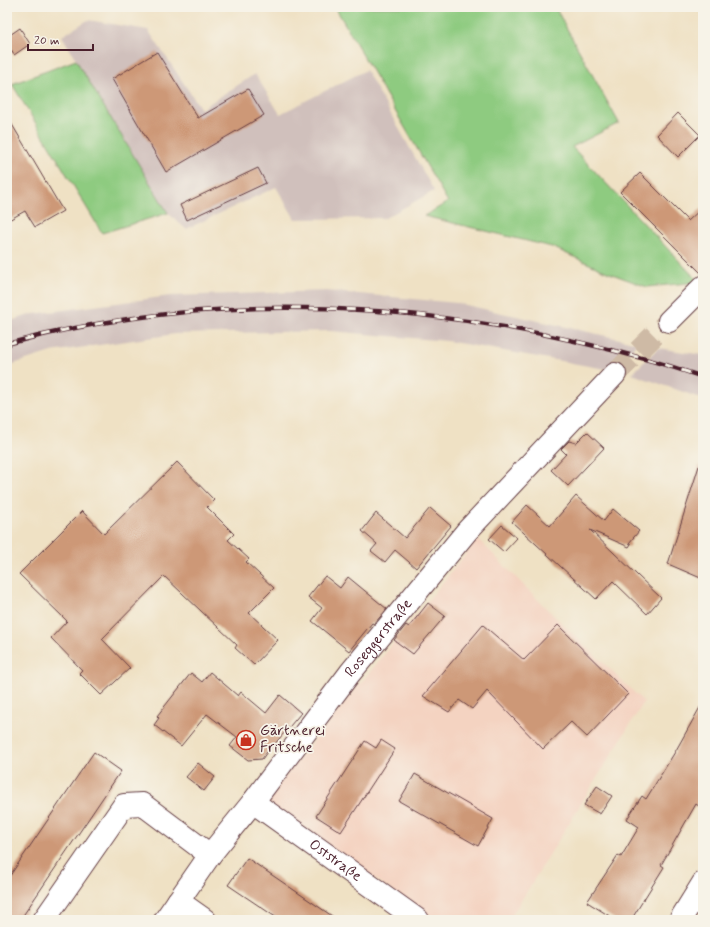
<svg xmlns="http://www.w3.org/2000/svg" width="710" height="927" font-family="Mynerve,sans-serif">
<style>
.built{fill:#f4d3c1}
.industrial{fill:#d0c0bc}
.green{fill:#8ecb80;stroke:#6c7556}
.building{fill:#cd9877}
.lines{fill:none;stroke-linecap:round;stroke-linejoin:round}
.minor-tunnel{stroke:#cebaa5;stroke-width:22;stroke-dasharray:22 11;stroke-linecap:butt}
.minor-casing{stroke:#633c42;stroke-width:24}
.major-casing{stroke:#633c42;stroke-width:24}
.minor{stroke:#fff;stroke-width:22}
.major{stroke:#fff;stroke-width:22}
.rail-casing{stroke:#4a1f2b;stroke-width:4.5}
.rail{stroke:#f7f3e8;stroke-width:3;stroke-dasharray:9;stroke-linecap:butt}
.labels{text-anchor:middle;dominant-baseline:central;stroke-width:3.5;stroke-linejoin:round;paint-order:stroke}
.street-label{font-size:15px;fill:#4a1f2b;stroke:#f7f3e8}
.poi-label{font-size:15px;fill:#4a1f2b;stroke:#f7f3e8;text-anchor:start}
</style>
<rect width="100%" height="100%" fill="#f7f3e8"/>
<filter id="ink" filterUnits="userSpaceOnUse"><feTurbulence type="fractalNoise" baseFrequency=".025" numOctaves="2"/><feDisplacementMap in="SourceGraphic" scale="8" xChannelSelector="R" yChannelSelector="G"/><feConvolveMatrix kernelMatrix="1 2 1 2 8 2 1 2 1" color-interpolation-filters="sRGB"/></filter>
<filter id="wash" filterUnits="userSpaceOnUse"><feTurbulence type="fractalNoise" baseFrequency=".012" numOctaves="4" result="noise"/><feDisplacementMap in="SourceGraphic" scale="16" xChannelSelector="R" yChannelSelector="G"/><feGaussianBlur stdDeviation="0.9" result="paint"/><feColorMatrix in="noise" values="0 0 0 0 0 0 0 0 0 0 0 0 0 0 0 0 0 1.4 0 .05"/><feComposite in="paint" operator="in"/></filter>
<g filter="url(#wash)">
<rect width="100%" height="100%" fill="#efe1c4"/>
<path class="built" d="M 478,539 L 548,610 L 644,702 L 509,920 L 433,920 L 265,801 Z"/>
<path class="industrial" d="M 88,20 L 148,30 L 201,109 L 255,74 L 280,114 L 366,70 L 434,191 L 385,218 L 295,219 L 276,187 L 186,229 L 168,213 L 62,36 Z
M 326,291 L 457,303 L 638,343 L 611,370 L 447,341 L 330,331 L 175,334 L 51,352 L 7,366 L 7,322 L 33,314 L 170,296 Z
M 658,348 L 703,355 L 703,399 L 632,374 Z"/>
<path class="green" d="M 335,7 L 555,7 L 619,123 L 572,147 L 699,282 L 647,287 L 607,272 L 552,247 L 424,216 L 448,202 Z
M 76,60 L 168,213 L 102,233 L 12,84 Z"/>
<g id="blocks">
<path class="building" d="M 20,28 L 30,44 L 14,55 L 7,44 L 7,37 Z
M 157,52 L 198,118 L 248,89 L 264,115 L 166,172 L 112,79 Z
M 678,113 L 700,135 L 678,157 L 657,135 Z
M 7,116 L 63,211 L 35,227 L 25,211 L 7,221 Z
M 258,168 L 266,183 L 187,220 L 180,205 Z
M 640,173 L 688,221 L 703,207 L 703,275 L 620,192 Z
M 587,432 L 604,448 L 568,486 L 551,470 L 566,454 L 561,449 L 569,441 L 576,443 Z
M 177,462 L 214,500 L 207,507 L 234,534 L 228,540 L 249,559 L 246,562 L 274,588 L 249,613 L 278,640 L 254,665 L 235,648 L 237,645 L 164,576 L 102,639 L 130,668 L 101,695 L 79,673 L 82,670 L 51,638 L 67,621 L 19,574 L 82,511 L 104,534 Z
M 699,466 L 703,466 L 703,579 L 668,564 Z
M 576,496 L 604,521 L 613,509 L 639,531 L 629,543 L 631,544 L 629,547 L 590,530 L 661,598 L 647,614 L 613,581 L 596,599 L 512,522 L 527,505 L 550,526 Z
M 430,508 L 451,526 L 416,568 L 395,550 L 385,562 L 371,551 L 377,544 L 362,531 L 376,513 L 405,538 Z
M 502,525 L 517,538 L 504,552 L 489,539 Z
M 325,576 L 340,588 L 348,577 L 387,609 L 374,624 L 372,623 L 349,651 L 312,621 L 322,608 L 308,597 Z
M 428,603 L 445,616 L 413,654 L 394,640 L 406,625 L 409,627 Z
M 483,625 L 524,660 L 558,625 L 628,694 L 587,737 L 571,722 L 543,749 L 487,691 L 472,709 L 459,700 L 449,712 L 423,696 Z
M 210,672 L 238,696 L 241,692 L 266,713 L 280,695 L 301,713 L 273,746 L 272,745 L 262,759 L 248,760 L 230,746 L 237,737 L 207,714 L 181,746 L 154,725 L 159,718 L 157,716 L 191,673 L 202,682 Z
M 703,702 L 703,809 L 696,804 L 661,865 L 664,867 L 631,920 L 616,920 L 587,902 L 618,855 L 621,857 L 639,827 L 627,819 L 642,796 L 646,799 L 675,752 Z
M 381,740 L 395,749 L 341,832 L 316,816 L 365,741 L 376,748 Z
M 94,752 L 121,771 L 20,920 L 7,920 L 7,880 Z
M 198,763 L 215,777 L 204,791 L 186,777 Z
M 415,774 L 493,819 L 478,846 L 399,801 Z
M 597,786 L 612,796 L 600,814 L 584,805 Z
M 247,858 L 338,920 L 280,920 L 228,885 Z"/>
</g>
</g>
<g filter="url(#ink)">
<use href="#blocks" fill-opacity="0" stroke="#633c42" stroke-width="1"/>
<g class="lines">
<path class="minor-tunnel" d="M 615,374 L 669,321"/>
<defs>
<g id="minor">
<path d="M 669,321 L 703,287"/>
<path id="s1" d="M 253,802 L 418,920"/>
<path d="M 178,901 L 205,920"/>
<path d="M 44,920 L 124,805 L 142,804 L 210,855"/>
<path id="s2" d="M 165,920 L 210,855 L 253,802 L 350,673 L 467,531 L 615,374"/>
</g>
<path id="major" d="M 680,920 L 703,883"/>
</defs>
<use href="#minor" class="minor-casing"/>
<use href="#major" class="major-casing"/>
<use href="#minor" class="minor"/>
<use href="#major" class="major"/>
<defs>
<path id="rail" d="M 7,344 C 215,287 439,301 645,359 C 665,364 684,371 703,377"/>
</defs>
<use href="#rail" class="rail-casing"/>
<use href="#rail" class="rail"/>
</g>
</g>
<defs>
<symbol id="shop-ring" viewBox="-11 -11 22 22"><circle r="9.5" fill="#f7f3e8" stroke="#c8321e" stroke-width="1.5"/><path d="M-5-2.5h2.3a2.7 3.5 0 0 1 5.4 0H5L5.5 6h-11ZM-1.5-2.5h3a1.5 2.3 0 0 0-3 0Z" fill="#c8321e"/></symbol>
</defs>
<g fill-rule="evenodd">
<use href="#shop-ring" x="235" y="729" width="22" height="22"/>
</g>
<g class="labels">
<g class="street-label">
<text stroke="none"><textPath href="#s2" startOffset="354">Roseggerstraße</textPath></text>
<text stroke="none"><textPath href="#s1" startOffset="101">Oststraße</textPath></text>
</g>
<g class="poi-label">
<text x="260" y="731">Gärtnerei<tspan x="260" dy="17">Fritsche</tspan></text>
</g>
</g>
<rect width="710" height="927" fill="none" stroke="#f7f3e8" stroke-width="24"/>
<path d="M28 44v6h65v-6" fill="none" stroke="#4a1f2b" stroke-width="2"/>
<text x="34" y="44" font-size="12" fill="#4a1f2b" stroke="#f7f3e8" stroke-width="3" paint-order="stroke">20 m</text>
</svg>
